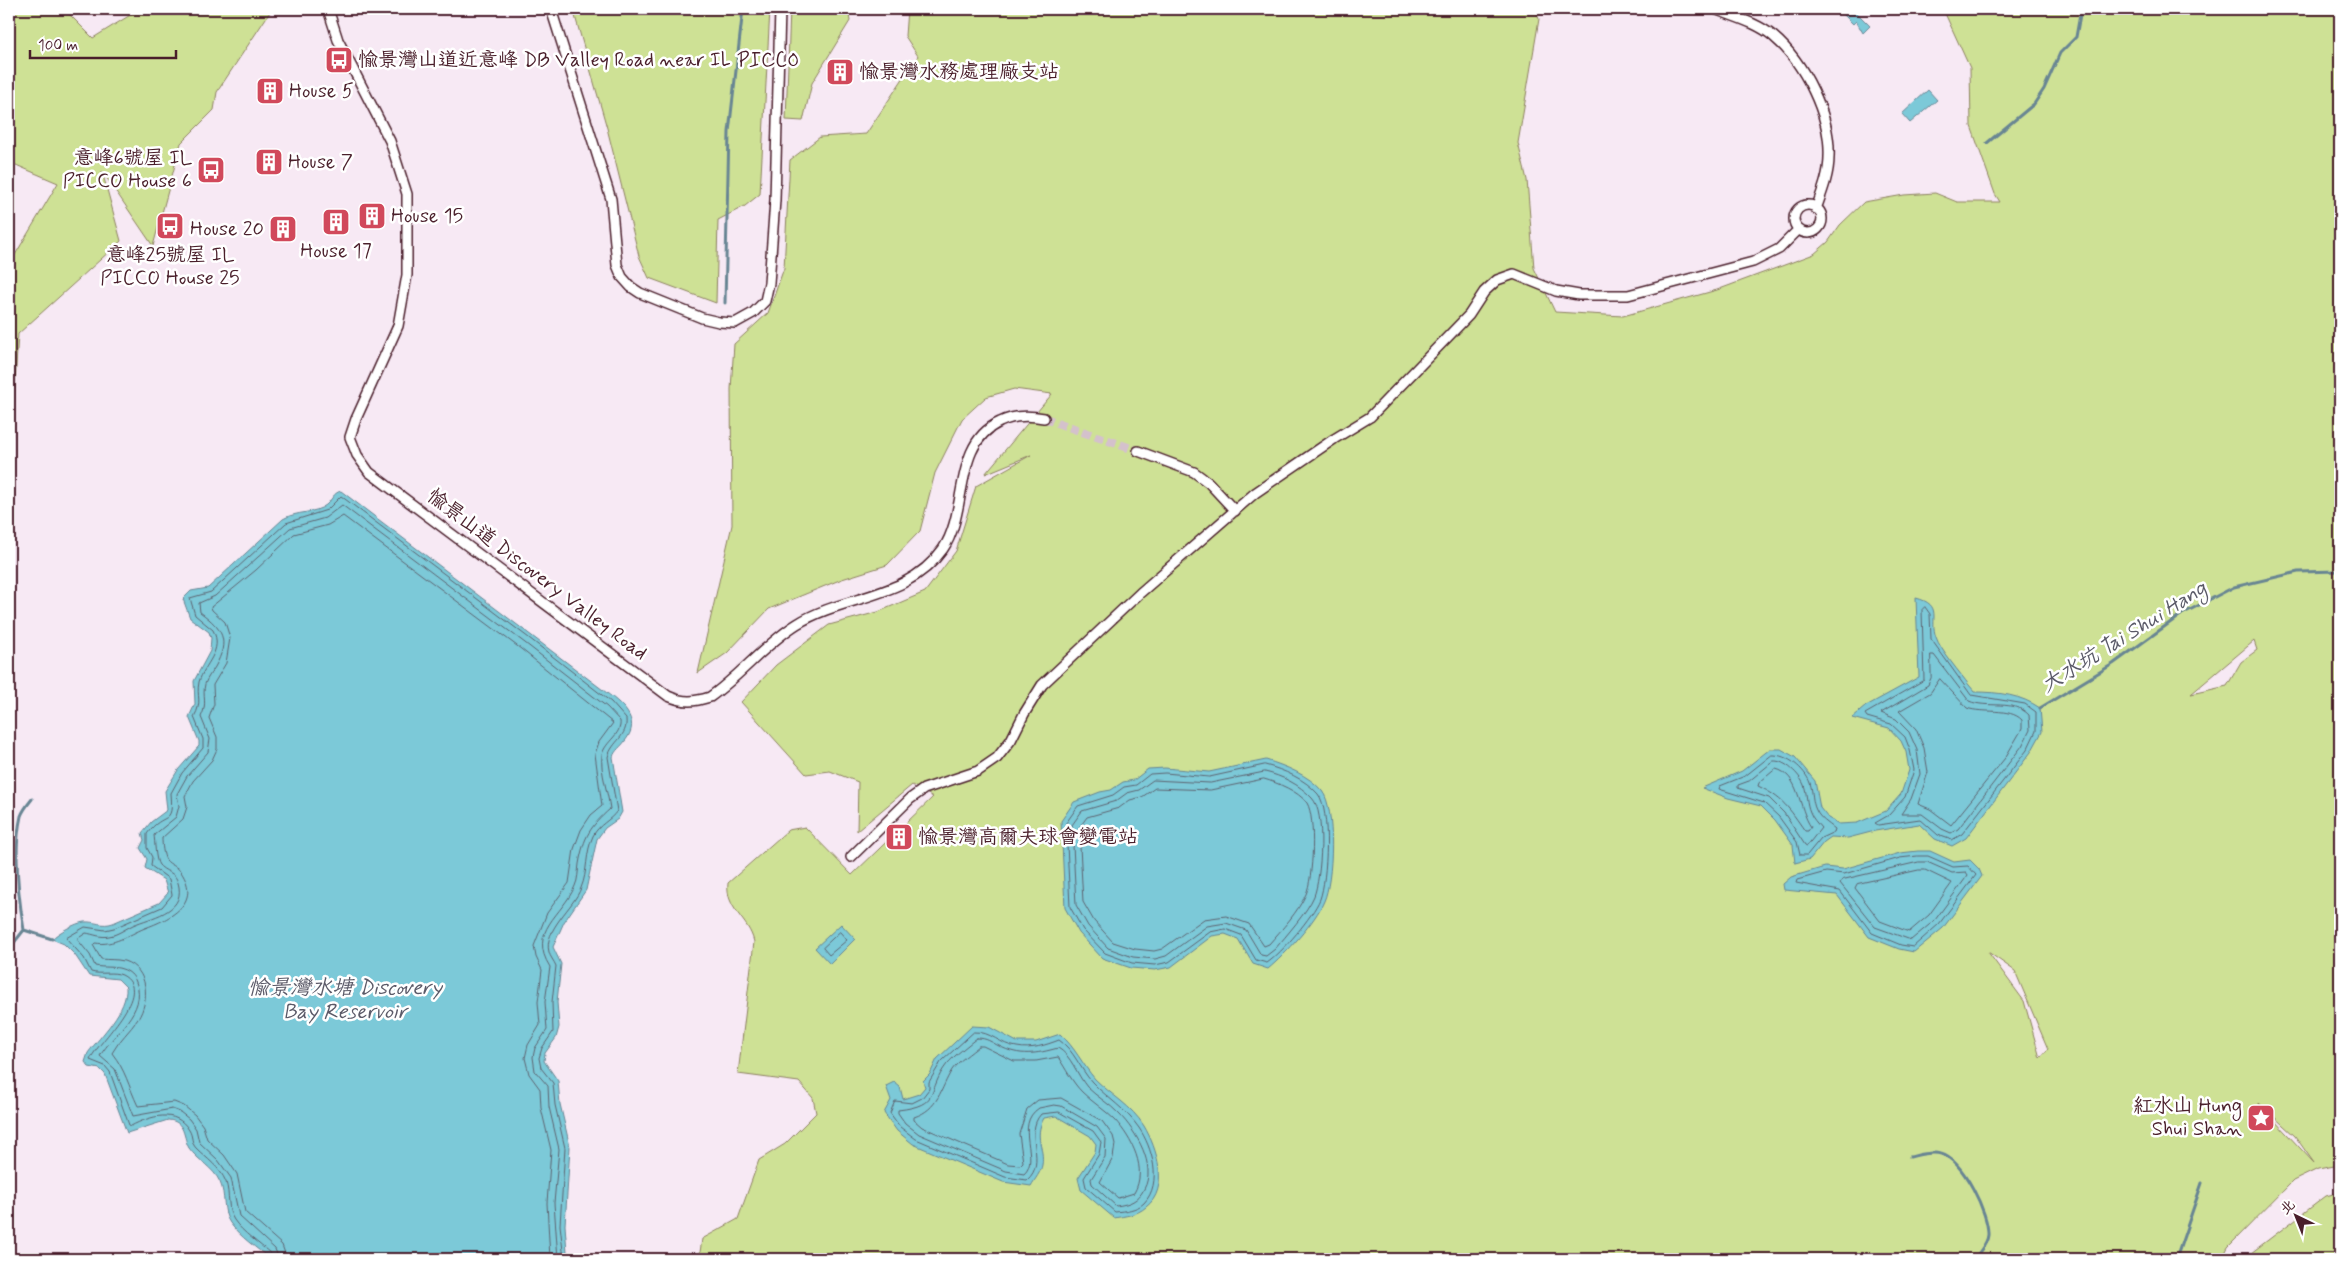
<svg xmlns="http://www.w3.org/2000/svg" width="2349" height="1268" font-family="Mynerve,'LXGW WenKai TC',sans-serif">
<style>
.green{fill:#cee195;stroke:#8c8060;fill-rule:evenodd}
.water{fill:#7bc9d8;stroke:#678593}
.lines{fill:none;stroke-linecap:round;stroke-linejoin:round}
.shore{stroke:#5e6370;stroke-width:1}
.stream{stroke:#678593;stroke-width:3}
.minor-tunnel{stroke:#d4c1cc;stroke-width:9;stroke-dasharray:9 4.5;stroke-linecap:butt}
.minor-casing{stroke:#4a1f2b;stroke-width:12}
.minor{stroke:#fff;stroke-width:9}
.labels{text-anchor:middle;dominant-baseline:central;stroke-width:5;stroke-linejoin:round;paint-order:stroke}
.poi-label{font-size:20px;fill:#4a1f2b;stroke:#fff;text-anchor:start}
.street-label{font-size:20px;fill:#4a1f2b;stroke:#fff}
.water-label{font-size:21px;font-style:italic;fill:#5b5a68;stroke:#fff}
</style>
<rect width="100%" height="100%" fill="#f7e9f4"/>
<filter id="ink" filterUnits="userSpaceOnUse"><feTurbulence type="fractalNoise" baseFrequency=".02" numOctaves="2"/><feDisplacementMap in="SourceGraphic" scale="10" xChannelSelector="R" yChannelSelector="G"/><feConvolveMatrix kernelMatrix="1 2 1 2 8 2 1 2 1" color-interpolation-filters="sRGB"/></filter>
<g filter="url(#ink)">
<path class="green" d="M 9,9 L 64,9 L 93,38 L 140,9 L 272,9 L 217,92 L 214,110 L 181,143 L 153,246 L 102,171 L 121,241 L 18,334 L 9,479 L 9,265 L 58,183 L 9,162 Z
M 573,9 L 770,9 L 760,194 L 745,206 L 718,220 L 716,303 L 649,278 L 639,256 L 607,128 Z
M 790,9 L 848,9 L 850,21 L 812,83 L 803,121 L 786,120 Z
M 907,9 L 1535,9 L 1539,19 L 1518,143 L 1527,180 L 1534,268 L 1555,312 L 1623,316 L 1717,290 L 1814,254 L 1828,242 L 1840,225 L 1864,202 L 1904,195 L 1935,193 L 1957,202 L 2000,202 L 1995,194 L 1971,126 L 1970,68 L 1943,9 L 2340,9 L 2340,1165 L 2318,1169 L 2293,1181 L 2228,1247 L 2222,1259 L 699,1259 L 702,1239 L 738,1219 L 759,1160 L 785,1144 L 816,1113 L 813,1098 L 799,1082 L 738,1074 L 754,942 C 749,919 725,909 728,883 L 788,830 L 805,827 L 852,875 L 933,797 L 912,785 L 857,831 L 858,782 L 830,771 L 806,774 L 741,702 L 776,665 L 829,625 L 878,612 L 925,592 L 956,551 L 976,486 L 1031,455 L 985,474 L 1052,394 L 1014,389 L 986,397 L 962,419 L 935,473 L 920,531 L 887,565 L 842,579 L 769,609 L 727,653 L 698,673 L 732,525 L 731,389 L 734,344 L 768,313 L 784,268 L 790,160 L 820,137 L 866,134 L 918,56 L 905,36 ZM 2254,641 L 2257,650 L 2241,662 L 2227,686 L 2191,694 ZM 1988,952 L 2015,971 L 2048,1049 L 2040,1058 L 2024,1001 ZM 2259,1103 L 2295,1136 L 2314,1163 L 2259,1104 Z
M 2340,1192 L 2340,1259 L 2248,1259 L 2251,1253 L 2326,1196 Z"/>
<path class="water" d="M 1838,9 L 1853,9 L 1870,26 L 1863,33 L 1856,21 L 1853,24 Z
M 1928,90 L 1937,100 L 1910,123 L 1902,114 Z
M 341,491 L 603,690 C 620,703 643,719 625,741 C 621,747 615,750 613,757 L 622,812 L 618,819 L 605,828 L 597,839 L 586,890 L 564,922 L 553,947 L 561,964 L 557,1002 L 559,1027 L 556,1038 L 545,1053 L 544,1061 L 558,1081 L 560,1104 L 570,1147 L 565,1225 L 567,1252 L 570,1259 L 270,1259 C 257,1248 240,1237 230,1223 C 222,1212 226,1195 220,1182 C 213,1167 198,1161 189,1148 C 183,1138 186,1121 168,1120 L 127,1133 L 105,1074 L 100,1069 L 89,1067 L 85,1062 L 88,1053 C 101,1035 128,1010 126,987 L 118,979 L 89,976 L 75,955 L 64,944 L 52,939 C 57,933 76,923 84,922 C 95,921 102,927 113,923 L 159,903 L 168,893 L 164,880 L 145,868 L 147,859 L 140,848 L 144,840 L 142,833 L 151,822 L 167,810 L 165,791 L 178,770 L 199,746 L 199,741 L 189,717 L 195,704 L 194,681 L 210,651 L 211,638 L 209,632 L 190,618 L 183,599 L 191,591 L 208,588 L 283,519 C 296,511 315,514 326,505 C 332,500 333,493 341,491 Z
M 1916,598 C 1944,605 1929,619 1936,637 C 1940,650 1961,674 1969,685 L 1975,692 C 1999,692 2021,695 2040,708 L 2042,732 L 2031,752 L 1966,838 L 1952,846 L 1935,839 L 1919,824 L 1875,831 L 1848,838 L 1831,837 L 1824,842 L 1810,859 L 1795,863 L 1793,845 L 1775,820 L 1761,806 L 1728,798 L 1702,788 L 1742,771 L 1770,749 L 1781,749 L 1795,757 L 1815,781 L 1820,808 L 1828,818 L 1839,824 L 1857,823 L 1886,811 L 1901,794 L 1909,770 L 1906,752 L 1901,741 L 1889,728 L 1852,718 L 1866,706 L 1919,677 Z
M 1266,760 C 1285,766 1309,775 1322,791 C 1336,808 1333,882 1324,901 C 1316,921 1285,955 1268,969 L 1253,964 L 1238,939 L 1225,934 L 1212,936 L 1171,967 L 1155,970 L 1131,968 L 1102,958 L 1079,933 L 1065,908 L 1061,821 L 1074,802 L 1100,792 L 1111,790 L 1123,782 L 1134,780 L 1148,769 L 1165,768 L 1209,772 Z
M 1918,851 L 1930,851 L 1954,862 L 1970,860 L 1979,869 L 1982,876 L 1943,928 L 1914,952 L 1899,949 L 1869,937 L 1837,895 L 1784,890 L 1783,884 L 1791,877 L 1825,867 L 1843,869 L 1900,853 Z
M 841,924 L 855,939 L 830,964 L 815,948 Z
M 972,1026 L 989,1027 L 1017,1042 L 1036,1042 L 1060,1034 C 1075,1047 1082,1064 1095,1079 C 1111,1095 1132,1106 1144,1126 C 1157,1148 1170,1189 1146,1207 C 1137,1215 1125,1216 1114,1218 L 1081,1190 L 1078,1178 L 1095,1152 L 1096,1144 L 1090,1136 L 1056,1116 L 1044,1118 C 1033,1138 1045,1147 1042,1165 C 1041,1172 1035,1179 1031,1186 L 1003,1182 L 913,1144 L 897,1131 L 884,1113 L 891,1100 L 886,1086 L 894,1082 L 900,1087 L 903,1099 L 919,1094 L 925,1087 L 923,1081 L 930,1074 L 937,1059 Z"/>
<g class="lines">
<path class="shore" d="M 1925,607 L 1930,614 L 1931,639 L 1971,695 L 2025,704 L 2036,712 L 2036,731 L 2027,750 L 1962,834 L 1952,840 L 1938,835 L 1920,819 L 1878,825 L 1875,823 L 1889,815 L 1905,797 L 1914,770 L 1910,750 L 1905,737 L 1891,724 L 1867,717 L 1865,714 L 1924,680 L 1922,610 Z
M 1931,655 L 1934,655 L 1969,701 C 1987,709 2014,699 2029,715 L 2030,730 L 2022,746 L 1958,829 L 1951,833 L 1942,829 L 1922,814 L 1901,814 L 1911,799 L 1920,774 L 1917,750 L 1909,732 L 1896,719 L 1881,713 L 1928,685 L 1931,678 Z
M 1940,679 L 1967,708 C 1982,714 2010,707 2022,720 L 2022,729 L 2005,758 L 1951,825 L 1930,809 L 1918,804 L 1928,772 L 1924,748 L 1916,729 L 1899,711 L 1930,693 Z
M 1772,755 C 1787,754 1805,769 1810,783 C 1813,792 1812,802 1816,810 C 1820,819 1828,823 1835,829 L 1834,832 L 1821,838 L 1807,855 L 1800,855 L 1797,842 L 1779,817 L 1764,803 L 1719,789 L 1720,786 L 1745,776 Z
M 1774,761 C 1785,760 1800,775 1804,785 C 1807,793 1806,803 1810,812 C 1812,818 1817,823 1821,828 L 1807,846 L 1805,845 L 1784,813 L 1769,798 L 1738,788 L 1738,785 L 1749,781 Z
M 1265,765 C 1284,770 1305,779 1318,794 C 1331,810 1327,880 1320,899 C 1313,916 1282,953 1267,963 L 1256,960 L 1241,935 L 1225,929 L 1210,932 L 1169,962 L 1155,965 L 1132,963 L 1105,953 L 1083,930 L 1070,907 L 1066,823 L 1078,806 L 1113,795 L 1124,787 L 1136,785 L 1150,774 L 1165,773 L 1209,777 Z
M 1776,769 C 1800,775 1798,808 1811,827 L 1808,831 L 1805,831 C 1789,808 1783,798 1758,786 L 1759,783 Z
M 1265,772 C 1282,776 1299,784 1312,798 C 1326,812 1321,878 1314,896 C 1308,911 1285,937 1275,949 L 1266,956 L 1261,955 L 1246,930 L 1226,923 L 1207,926 L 1166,956 L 1155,959 L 1133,957 L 1108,948 L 1088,926 L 1076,905 L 1072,825 L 1082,811 L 1116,801 L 1127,793 L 1139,790 L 1153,780 L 1210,783 Z
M 1264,779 C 1278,783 1298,791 1307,803 C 1316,818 1313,879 1306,894 C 1298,912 1282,929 1269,944 L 1264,946 L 1249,924 L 1226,916 L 1204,919 L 1162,949 L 1154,951 L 1135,949 L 1113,942 L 1094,921 L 1083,902 L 1079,828 L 1087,817 L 1119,808 L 1130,800 L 1142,797 L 1155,788 L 1210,790 Z
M 1918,856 L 1928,856 L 1953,867 L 1968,866 L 1976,875 L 1939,924 L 1913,947 L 1901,945 L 1872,933 L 1840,891 L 1796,883 L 1797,880 L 1826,872 L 1844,874 L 1900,858 Z
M 1919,862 L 1927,862 L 1952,873 L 1966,872 L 1968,875 L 1935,920 L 1911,940 L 1875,927 L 1840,883 L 1842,880 Z
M 1919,870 L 1925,870 L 1952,883 L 1929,915 L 1909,932 L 1880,921 L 1855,888 L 1857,884 Z
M 840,932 L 847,940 L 829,955 L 823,948 Z
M 974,1032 C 991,1031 1000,1045 1017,1047 C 1031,1050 1046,1045 1059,1040 C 1074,1050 1080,1069 1092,1082 C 1107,1098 1126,1109 1139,1128 C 1152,1147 1163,1183 1144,1203 C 1137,1210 1124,1211 1115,1212 L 1086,1187 L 1084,1178 L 1099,1154 L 1101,1142 L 1093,1131 L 1059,1112 L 1041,1114 C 1023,1134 1048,1162 1027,1180 L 1005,1177 L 916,1139 L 900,1127 L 890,1113 L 895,1101 L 912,1103 L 922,1098 L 929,1089 L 929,1082 L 941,1062 Z
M 977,1038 C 987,1038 991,1042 999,1046 C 1020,1057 1036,1054 1058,1048 C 1071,1055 1077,1075 1087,1087 C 1097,1097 1110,1104 1119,1114 C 1136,1131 1157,1166 1144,1189 C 1138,1201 1130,1204 1116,1206 L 1092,1184 L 1091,1179 L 1105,1157 L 1106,1139 L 1097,1127 L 1061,1106 L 1054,1105 L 1039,1108 C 1013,1125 1041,1159 1024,1174 L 1006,1171 L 919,1134 L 905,1123 L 898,1113 L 898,1110 C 942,1105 926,1091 947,1064 C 954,1056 969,1044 977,1038 Z
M 979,1046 L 983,1046 L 1014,1061 L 1036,1061 L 1058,1057 C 1066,1069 1072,1082 1082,1092 C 1092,1102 1105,1110 1115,1120 C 1132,1139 1148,1169 1134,1193 L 1118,1198 L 1100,1182 L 1113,1158 L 1115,1144 L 1113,1136 L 1102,1121 L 1061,1098 L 1038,1100 L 1027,1109 L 1019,1134 L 1023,1162 L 1020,1165 L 1008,1164 L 922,1127 L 914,1120 L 914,1117 C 939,1109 940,1089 952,1070 C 958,1061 971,1053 979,1046 Z
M 273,1259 L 271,1254 C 259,1243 243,1233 234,1220 C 227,1210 230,1194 226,1182 C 220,1167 207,1159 196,1148 C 191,1143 193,1136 189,1130 C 176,1108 150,1116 131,1126 L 129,1125 L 110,1072 L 105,1066 L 90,1060 C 97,1042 156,992 122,975 C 113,971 101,975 91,972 L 84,958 L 66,938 L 85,927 L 105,930 L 114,928 L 162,907 L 172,895 L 169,879 L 151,866 L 152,857 L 147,848 L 147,834 C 164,810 174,828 171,793 L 182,773 L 203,748 L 203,739 L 194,717 C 203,701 196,697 199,682 C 204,664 224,651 213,630 L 195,615 L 190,598 L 211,592 L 286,523 L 327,510 L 341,496 L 529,638 L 611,702 L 626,719 C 628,737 612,741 608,757 L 617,811 C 610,821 599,824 593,836 C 585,853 588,872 581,888 C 574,907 543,930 549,952 C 550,957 554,961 556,966 L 552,1002 L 553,1032 L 542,1048 L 539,1058 L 541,1068 L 553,1083 L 555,1105 L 565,1148 L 560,1225 L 564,1259
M 279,1259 L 275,1249 L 239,1216 L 231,1178 L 218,1160 L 199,1142 L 196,1129 L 189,1119 L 180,1112 L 172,1109 L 133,1116 L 115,1069 L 100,1056 C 113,1033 148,1011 136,982 C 134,976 129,971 122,969 C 114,966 104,968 95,966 L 90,955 L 77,939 L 86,933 C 93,934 101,938 109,936 C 117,935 125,929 133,925 C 151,917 183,913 179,887 C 176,870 167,874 159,865 C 155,860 155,841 154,835 L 176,817 L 179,806 L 177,794 L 187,776 L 208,752 L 210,739 L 201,717 C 208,703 202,697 205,684 C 207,678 212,672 215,667 C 230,640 223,629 200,612 L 199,603 L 215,596 L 290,528 L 325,518 L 342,505 L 525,643 L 607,707 L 620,721 C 622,735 605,741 602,755 C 600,772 608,792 610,809 C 590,827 584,836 579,864 C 578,871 578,880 575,886 C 563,915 527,931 550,967 L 545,1002 L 547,1030 L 535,1048 L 533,1057 L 535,1071 L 548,1086 L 549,1107 L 559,1149 L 554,1203 L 558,1259
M 287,1259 L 282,1245 L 245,1212 L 237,1174 L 224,1155 L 207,1139 L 203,1126 L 195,1115 L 184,1106 L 174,1102 L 138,1106 C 128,1085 126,1071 112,1053 C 119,1040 130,1031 138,1019 C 150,1000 149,969 124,961 C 116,959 108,960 101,959 L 93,945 L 95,943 C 114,946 128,935 145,928 C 170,919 202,903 181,872 C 177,866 170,865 166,860 C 163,855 162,844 162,838 L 183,819 L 187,807 L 185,796 L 193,781 L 212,760 L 217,749 L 217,737 L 209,718 L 214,704 L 213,685 L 226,663 L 230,638 L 225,622 L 212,610 L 211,607 L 256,570 L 294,534 L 328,525 L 343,516 L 521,649 L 613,723 L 599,742 L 595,754 L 602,806 L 591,815 L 581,830 L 574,849 L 569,883 L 547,913 L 534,946 L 536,957 L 542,970 L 538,1002 L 540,1025 L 528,1045 L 525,1058 L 529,1074 L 540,1089 L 541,1108 L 551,1150 L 547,1203 L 550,1259"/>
<path class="stream" d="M 1987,143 L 2034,104 L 2044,89 L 2060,53 L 2076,37 L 2081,9
M 725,303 L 729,132 L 743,9
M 2040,708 L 2113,664 L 2182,614 L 2234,587 L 2298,572 L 2340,571
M 24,930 C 18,894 13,851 21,816 C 23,810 28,804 32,799
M 9,949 L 24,930 L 52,939
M 1910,1157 C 1919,1155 1931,1151 1941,1154 C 1963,1160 1989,1214 1988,1235 C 1987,1246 1978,1251 1976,1259
M 2176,1259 L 2202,1183"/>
<path class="minor-tunnel" d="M 1044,418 L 1138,451"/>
<defs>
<path id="minor" d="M 328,9 L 338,40 L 390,141 L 407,194 L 407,275 L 398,326 L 356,419 L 350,437 L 357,455 L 369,472 L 668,696 C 684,703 694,702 710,697 C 741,675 765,644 797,624 C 845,594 907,600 943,549 C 969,511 952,444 1000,422 C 1014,415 1029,415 1044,418
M 551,9 L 611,199 L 617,265 L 622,277 L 631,287 L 640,293 L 702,318 L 719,322 L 735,323 L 753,313 L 765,301 L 769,283 L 775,200 L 780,9
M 1715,9 C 1734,17 1756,22 1773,36 C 1804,62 1831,116 1829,157 C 1829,175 1822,192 1816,209
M1794 219a14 14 0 1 1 28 0a14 14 0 1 1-28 0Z
M 1138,451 L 1194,472 L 1209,483 L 1235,511
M 851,857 L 910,799 L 924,789 L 978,771 L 997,758 L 1011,740 L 1024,714 L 1042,685 L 1140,593 L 1255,493 L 1334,439 L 1370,417 L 1469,315 L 1484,292 L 1497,280 L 1514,274 L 1556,291 L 1579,295 L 1628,295 L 1753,262 L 1779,249 L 1798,230"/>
</defs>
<use href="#minor" class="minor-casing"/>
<use href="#minor" class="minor"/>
</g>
</g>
<defs>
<symbol id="bus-square" viewBox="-11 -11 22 22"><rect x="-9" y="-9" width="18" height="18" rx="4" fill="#d1495b" stroke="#fff"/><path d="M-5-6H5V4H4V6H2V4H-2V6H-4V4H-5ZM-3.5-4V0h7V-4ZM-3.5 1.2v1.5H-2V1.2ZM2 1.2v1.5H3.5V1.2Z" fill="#fff"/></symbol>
<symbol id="building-square" viewBox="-11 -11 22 22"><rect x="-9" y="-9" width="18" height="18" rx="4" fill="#d1495b" stroke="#fff"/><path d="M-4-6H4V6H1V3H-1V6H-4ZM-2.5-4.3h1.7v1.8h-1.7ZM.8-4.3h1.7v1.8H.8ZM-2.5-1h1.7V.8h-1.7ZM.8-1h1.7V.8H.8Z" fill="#fff"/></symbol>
<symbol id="sight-square" viewBox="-11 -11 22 22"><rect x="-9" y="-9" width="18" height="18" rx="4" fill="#d1495b" stroke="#fff"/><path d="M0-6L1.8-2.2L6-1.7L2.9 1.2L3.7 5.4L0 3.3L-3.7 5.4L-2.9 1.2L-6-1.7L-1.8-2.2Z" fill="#fff"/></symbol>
</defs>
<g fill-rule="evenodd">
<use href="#bus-square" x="323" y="44" width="32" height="32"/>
<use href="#building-square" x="824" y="56" width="32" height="32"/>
<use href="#building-square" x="254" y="75" width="32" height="32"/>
<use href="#building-square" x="253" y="146" width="32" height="32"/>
<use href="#bus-square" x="195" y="154" width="32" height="32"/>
<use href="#building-square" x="356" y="200" width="32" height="32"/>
<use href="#building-square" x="320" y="206" width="32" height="32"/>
<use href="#bus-square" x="154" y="210" width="32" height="32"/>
<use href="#building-square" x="267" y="213" width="32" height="32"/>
<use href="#building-square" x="883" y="821" width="32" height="32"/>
<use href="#sight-square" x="2245" y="1102" width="32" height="32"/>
</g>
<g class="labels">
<g class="poi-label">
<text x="358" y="60">愉景灣山道近意峰 DB Valley Road near IL PICCO</text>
<text x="859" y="72">愉景灣水務處理廠支站</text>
<text x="289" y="91">House 5</text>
<text x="192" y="158" text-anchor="end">意峰6號屋 IL<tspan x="192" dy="23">PICCO House 6</tspan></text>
<text x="288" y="162">House 7</text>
<text x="391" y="216">House 15</text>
<text x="264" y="229" text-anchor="end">House 20</text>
<text x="336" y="251" text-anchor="middle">House 17</text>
<text x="170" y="255" text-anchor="middle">意峰25號屋 IL<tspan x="170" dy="23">PICCO House 25</tspan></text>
<text x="918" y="837">愉景灣高爾夫球會變電站</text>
<text x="2242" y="1106" text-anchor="end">紅水山 Hung<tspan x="2242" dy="23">Shui Shan</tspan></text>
</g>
<g class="street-label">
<text transform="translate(537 575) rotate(37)">愉景山道 Discovery Valley Road</text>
</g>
<g class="water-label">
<text transform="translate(2124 637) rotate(-32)">大水坑 Tai Shui Hang</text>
<text x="345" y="988">愉景灣水塘 Discovery<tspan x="345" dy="24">Bay Reservoir</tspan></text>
</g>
</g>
<rect width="2349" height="1268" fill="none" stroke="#fff" stroke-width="30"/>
<rect x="15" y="15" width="2319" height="1238" fill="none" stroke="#4a1f2b" stroke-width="2" filter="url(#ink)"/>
<g transform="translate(2296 1216) rotate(317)" stroke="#ffffff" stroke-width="4" paint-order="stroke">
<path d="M0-4L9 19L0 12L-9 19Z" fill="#4a1f2b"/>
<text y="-8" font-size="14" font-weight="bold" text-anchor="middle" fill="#4a1f2b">北</text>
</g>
<path d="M30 50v8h146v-8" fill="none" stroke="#4a1f2b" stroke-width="2.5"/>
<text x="38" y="50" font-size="15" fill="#4a1f2b" stroke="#ffffff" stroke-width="4" paint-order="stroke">100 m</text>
</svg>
